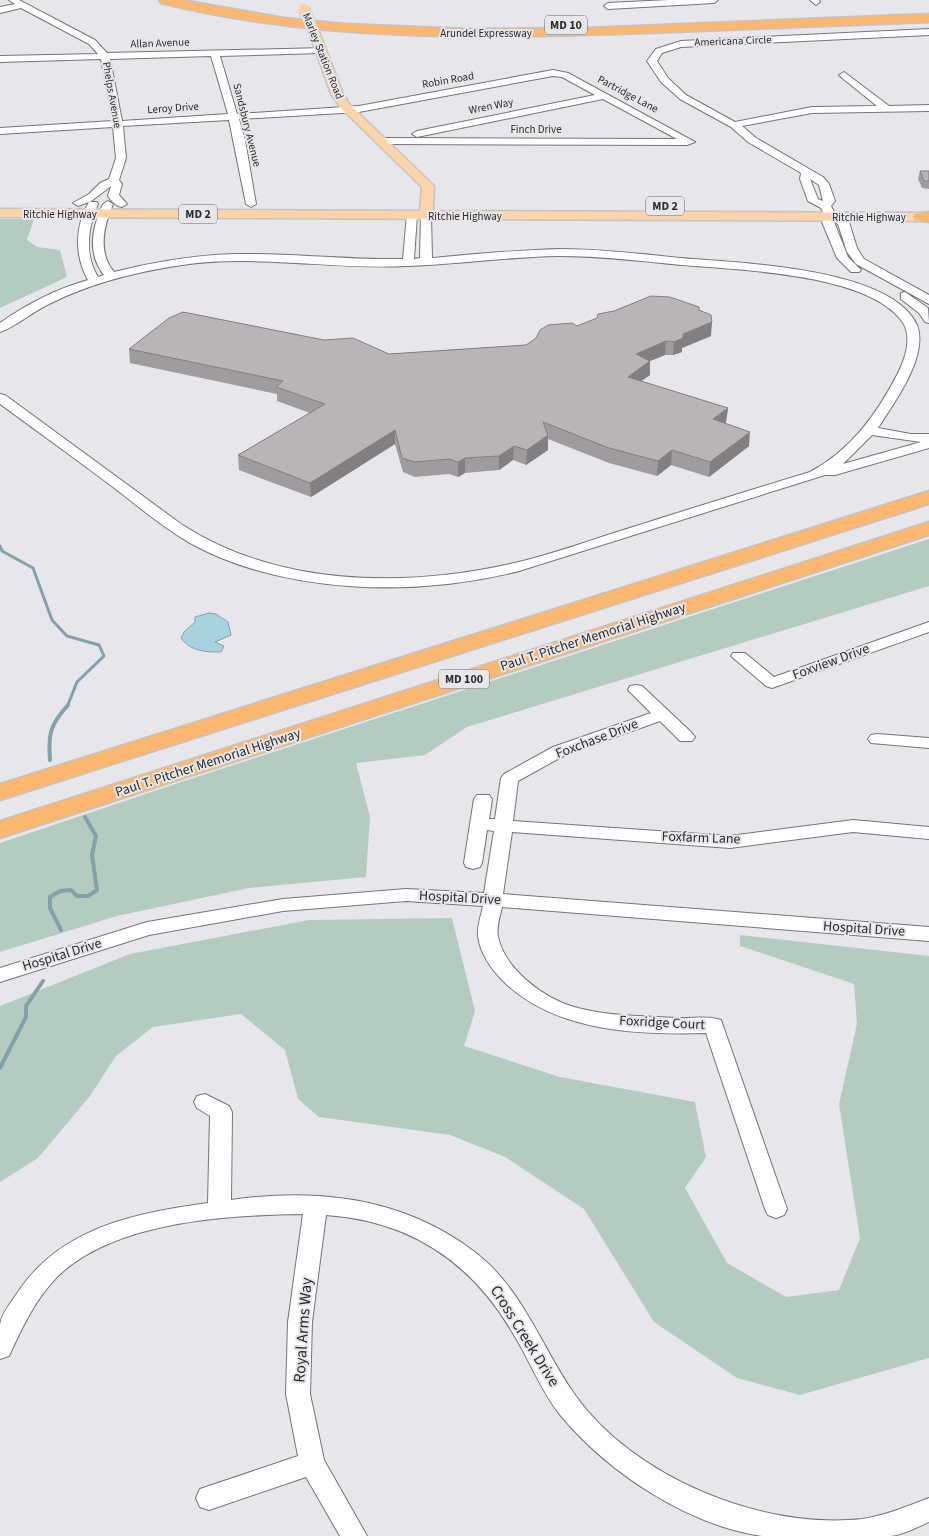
<svg xmlns="http://www.w3.org/2000/svg" width="929" height="1536" font-family="'Source Sans 3',sans-serif">
<style>
.green{fill:#b4ccbf}
.water{fill:#a7d3de;stroke:#82a1a9}
.lines{fill:none;stroke-linecap:round;stroke-linejoin:round}
.stream-far1{stroke:#82a1a9;stroke-width:3}
.stream{stroke:#82a1a9;stroke-width:4}
.minor-casing{stroke:#757578;stroke-width:2}
.major-casing{stroke:#c4c4c4;stroke-width:3}
.highway-casing{stroke:#c4c4c4;stroke-width:3}
.minor{fill:#fff;fill-rule:evenodd}
.major{fill:#fdd4a9;fill-rule:evenodd}
.highway{fill:#fbb770;fill-rule:evenodd}
.major-bridge-casing{stroke:#c4c4c4;stroke-width:12;stroke-linecap:butt}
.major-bridge{stroke:#fdd4a9;stroke-width:11}
.wall{fill:#9f9c9d}
.shaded-wall{fill:#827f80}
.building{fill:#b9b5b7;stroke:#827f80}
.labels{text-anchor:middle;dominant-baseline:central;stroke-width:4;stroke-linejoin:round;paint-order:stroke}
.far-street-label{font-size:11px;fill:#2c2c2d;stroke:#e7e7eb}
.shield{fill:#e7e7eb;stroke:#646466;stroke-width:1}
.shield-label{font-size:12px;font-weight:bold;fill:#2c2c2d}
.street-label{font-size:14px;fill:#2c2c2d;stroke:#e7e7eb}
.near-street-label{font-size:16px;fill:#2c2c2d;stroke:#e7e7eb}
</style>
<rect width="100%" height="100%" fill="#e7e7eb"/>
<path class="green" d="M 0,219 L 34,219 L 27,240 L 37,247 L 60,250 L 67,277 L 0,308 Z
M 929,539 L 929,586 L 467,727 L 425,755 L 356,763 L 370,817 L 366,877 L 249,888 L 117,916 L 0,952 L 0,843 L 181,782 Z
M 452,918 L 475,1011 L 464,1046 L 560,1077 L 695,1102 L 706,1157 L 685,1188 L 727,1263 L 786,1297 L 839,1290 L 860,1238 L 839,1104 L 857,1024 L 854,984 L 740,946 L 740,935 L 929,956 L 929,1358 L 800,1395 L 737,1378 L 654,1322 L 584,1209 L 505,1157 L 450,1135 L 319,1117 L 298,1099 L 285,1050 L 241,1014 L 153,1027 L 116,1056 L 90,1096 L 38,1158 L 0,1182 L 0,1006 L 130,954 L 309,920 Z"/>
<path class="water" d="M 209,613 L 216,614 L 228,622 L 231,635 L 215,642 L 224,646 L 221,652 C 207,652 191,652 181,638 L 184,632 L 195,622 L 195,617 Z"/>
<g class="lines">
<path class="stream-far1" d="M 0,546 L 2,551 L 33,568 L 52,620 L 67,636 L 99,645 L 104,656 L 77,682 L 67,707"/>
<path class="stream" d="M 50,760 C 48,734 50,725 68,705
M 61,930 L 50,908 L 50,897 L 60,891 L 71,890 L 77,896 L 88,896 L 97,890 L 92,855 L 96,836 L 85,817
M 0,1068 L 26,1017 L 26,1006 L 43,981"/>
<defs>
<path id="minor" d="M 9,0 L 19,0 L 95,40 L 107,53 L 325,48 L 326,50 L 322,53 L 220,56 L 237,114 L 359,106 L 553,70 L 568,73 L 695,142 L 687,145 L 382,144 L 377,141 L 382,138 L 677,139 L 603,99 L 417,137 L 412,134 L 417,131 L 595,95 L 562,77 L 553,76 L 359,112 L 239,119 L 245,140 L 256,204 L 251,207 L 246,204 L 229,120 L 123,126 L 126,158 L 119,180 L 122,184 L 119,195 L 127,204 L 122,207 C 116,206 111,201 108,196 L 111,186 L 90,202 L 97,202 L 98,204 C 88,227 84,254 98,277 L 104,275 C 87,254 92,227 103,204 L 108,201 L 113,204 C 104,225 97,252 114,272 C 154,262 194,255 235,254 C 291,253 347,260 403,259 L 407,215 L 412,212 L 417,215 L 414,259 L 420,258 L 421,215 L 426,212 L 431,215 L 432,258 C 475,254 517,250 560,249 C 601,249 641,254 681,258 C 737,263 891,267 917,325 C 929,356 894,403 878,428 L 911,434 L 929,434 L 929,448 L 835,475 L 825,475 L 519,571 C 417,597 284,595 190,543 C 162,527 138,506 113,487 C 76,459 38,432 0,404 L 0,394 L 5,395 L 181,524 C 276,586 402,588 510,564 C 552,555 593,539 633,527 C 692,508 751,490 810,472 C 851,450 877,414 898,373 C 906,357 913,335 901,320 C 865,273 738,270 682,265 C 641,261 600,256 559,256 C 508,257 458,264 407,266 C 332,270 257,254 182,265 C 135,272 91,283 49,304 C 32,312 17,326 0,332 L 0,323 C 27,304 56,289 88,280 C 74,255 75,226 89,202 L 78,206 L 73,203 L 89,194 L 100,183 L 109,179 L 116,158 L 113,127 L 0,134 L 0,128 L 113,121 L 101,59 L 0,62 L 0,56 L 98,54 L 89,44 L 21,8 L 0,13 L 0,7 L 15,4 ZM 211,56 L 228,114 L 122,121 L 110,59 ZM 872,435 L 921,442 L 843,464 Z
M 669,0 L 718,0 L 714,3 L 608,9 L 604,6 L 608,3 Z
M 810,0 L 819,0 L 820,2 L 816,5 Z
M 929,29 L 929,35 L 681,47 L 662,53 L 657,61 L 668,78 L 686,95 L 735,122 L 812,107 L 877,106 L 841,77 L 839,75 L 844,72 L 889,106 L 929,105 L 929,111 L 812,113 L 742,126 L 756,138 L 823,177 L 829,184 L 835,201 L 831,206 L 836,216 L 849,222 L 857,248 L 864,259 L 929,295 L 929,304 L 856,264 L 847,252 L 838,224 L 834,222 L 848,257 L 861,270 L 859,272 L 851,272 L 837,258 L 822,222 L 826,218 L 821,208 L 808,201 L 800,179 L 801,173 L 748,142 L 731,127 L 680,99 L 661,82 L 647,61 L 656,49 L 681,41 ZM 810,179 L 819,185 L 823,201 L 818,199 Z
M 905,292 L 928,308 L 929,323 L 925,322 L 919,313 L 901,299 L 901,293 Z
M 929,622 L 929,632 L 772,688 L 766,686 L 731,656 L 733,653 L 745,653 L 774,677 Z
M 636,685 L 642,686 L 692,733 L 695,737 L 692,741 L 680,741 L 660,721 L 565,755 L 518,781 L 513,821 L 730,836 L 853,820 L 929,827 L 929,839 L 853,832 L 730,848 L 512,832 L 503,894 L 929,927 L 929,941 L 502,907 C 500,916 496,929 498,937 C 505,969 543,998 574,1007 C 606,1016 642,1016 676,1018 C 691,1019 707,1015 721,1020 L 787,1209 L 784,1215 L 776,1218 L 768,1215 L 765,1209 L 706,1033 C 638,1035 556,1032 504,982 C 492,970 480,954 478,936 C 477,927 481,915 483,906 L 406,901 L 283,911 L 149,935 L 0,982 L 0,968 L 147,922 L 283,899 L 406,889 L 484,893 L 494,831 L 487,830 L 482,863 L 480,867 L 473,869 L 466,867 L 464,863 L 474,799 L 477,795 L 489,795 L 492,799 L 489,819 L 495,819 L 501,778 L 504,774 L 553,747 L 651,713 L 628,690 L 630,686 Z
M 877,734 L 929,738 L 929,748 L 871,743 L 868,739 L 871,735 Z
M 205,1094 L 229,1106 L 232,1112 L 231,1200 C 316,1188 401,1197 472,1250 C 522,1286 541,1347 575,1395 C 633,1477 762,1530 862,1519 C 884,1516 908,1506 929,1498 L 929,1522 C 917,1527 903,1535 890,1536 C 869,1536 847,1536 826,1536 C 805,1536 782,1536 762,1536 C 687,1525 609,1473 561,1416 C 542,1393 530,1361 514,1335 C 472,1262 411,1221 326,1215 L 312,1322 L 310,1394 L 324,1460 L 367,1536 L 340,1536 L 306,1477 L 209,1510 L 200,1507 L 196,1498 L 200,1489 L 298,1456 L 286,1394 L 288,1322 L 303,1214 C 228,1215 115,1221 58,1276 C 35,1299 22,1328 9,1356 L 0,1359 C 0,1348 0,1336 0,1325 C 1,1314 12,1301 18,1292 C 61,1227 136,1213 208,1203 L 210,1116 L 197,1108 L 194,1102 L 197,1096 Z"/>
<path id="major" d="M 314,29 L 319,32 L 343,94 L 349,104 L 434,186 L 433,211 L 929,213 L 929,221 L 0,217 L 0,209 L 420,211 L 422,187 L 341,108 L 331,94 L 309,32 Z"/>
<path id="highway" d="M 159,0 L 182,0 L 284,18 L 345,24 L 466,29 L 588,28 L 929,14 L 929,22 C 835,26 741,29 646,33 C 484,39 320,42 161,3 Z
M 929,212 L 929,222 L 915,220 L 913,217 L 915,214 Z
M 929,491 L 929,504 L 0,800 L 0,784 Z
M 929,522 L 929,535 L 0,838 L 0,821 Z"/>
</defs>
<use href="#minor" class="minor-casing"/>
<use href="#major" class="major-casing"/>
<use href="#highway" class="highway-casing"/>
<use href="#minor" class="minor"/>
<use href="#major" class="major"/>
<use href="#highway" class="highway"/>
<defs>
<path id="major-bridge" d="M 304,9 L 314,32"/>
</defs>
<use href="#major-bridge" class="major-bridge-casing"/>
<use href="#major-bridge" class="major-bridge"/>
</g>
<path class="wall" d="M 920,171 L 929,171 L 929,189 L 922,188 L 918,179 Z
M 577,326 L 711,336 L 682,348 L 682,352 L 673,355 L 665,355 L 650,361 L 650,375 L 641,381 L 728,408 L 726,422 L 725,423 L 749,446 L 709,477 L 671,465 L 657,476 L 609,463 L 548,439 L 548,450 L 526,465 L 513,460 L 499,470 L 465,473 L 458,477 L 449,474 L 415,477 L 403,472 L 395,444 L 311,497 L 239,470 L 238,455 L 310,413 L 277,401 L 277,394 L 130,363 L 129,349 L 389,354 L 526,345 Z"/>
<path class="shaded-wall" d="M 712,322 L 711,336 L 682,348 L 682,352 L 673,355 L 674,342 L 683,334 Z
M 666,341 L 665,355 L 650,361 L 650,375 L 627,391 L 628,377 L 636,354 Z
M 728,408 L 726,422 L 711,434 L 713,419 Z
M 395,430 L 395,444 L 311,497 L 310,483 Z
M 750,432 L 749,446 L 709,477 L 710,462 Z
M 548,435 L 548,450 L 526,465 L 527,450 Z
M 514,446 L 513,460 L 499,470 L 499,456 Z
M 672,450 L 671,465 L 657,476 L 658,461 Z
M 465,458 L 465,473 L 458,477 L 458,462 Z"/>
<path class="building" d="M 920,171 L 929,171 L 929,181 L 924,181 Z
M 651,296 L 670,297 L 699,307 L 699,310 L 711,315 L 712,322 L 683,334 L 683,338 L 674,342 L 666,341 L 636,354 L 650,361 L 628,377 L 728,408 L 713,419 L 750,432 L 710,462 L 672,450 L 658,461 L 609,448 L 543,422 L 548,435 L 527,450 L 514,446 L 499,456 L 465,458 L 458,462 L 449,459 L 415,462 L 402,458 L 395,430 L 310,483 L 238,455 L 325,404 L 276,387 L 283,381 L 129,349 L 169,318 L 183,312 L 324,340 L 353,338 L 389,354 L 526,345 L 536,338 L 540,330 L 548,325 L 572,323 L 577,326 L 597,318 L 598,314 L 614,311 Z"/>
<g class="labels">
<g class="far-street-label">
<text x="486" y="33">Arundel Expressway</text>
<text transform="translate(733 41) rotate(-2)">Americana Circle</text>
<text transform="translate(160 43) rotate(-2)">Allan Avenue</text>
<text transform="translate(323 56) rotate(68)">Marley Station Road</text>
<text transform="translate(448 80) rotate(-10)">Robin Road</text>
<text transform="translate(628 94) rotate(28)">Partridge Lane</text>
<text transform="translate(112 95) rotate(80)">Phelps Avenue</text>
<text transform="translate(491 106) rotate(-11)">Wren Way</text>
<text transform="translate(173 108) rotate(-4)">Leroy Drive</text>
<text transform="translate(247 125) rotate(76)">Sandsbury Avenue</text>
<text x="536" y="129">Finch Drive</text>
<text x="60" y="214">Ritchie Highway</text>
<text x="465" y="216">Ritchie Highway</text>
<text x="869" y="217">Ritchie Highway</text>
</g>
<g class="shield">
<rect x="545" y="15.5" width="42" height="19" rx="4"/>
<rect x="646" y="196.5" width="38" height="19" rx="4"/>
<rect x="179" y="204.5" width="38" height="19" rx="4"/>
<rect x="439" y="669.5" width="50" height="19" rx="4"/>
</g>
<g class="shield-label">
<text x="566" y="25">MD 10</text>
<text x="665" y="206">MD 2</text>
<text x="198" y="214">MD 2</text>
<text x="464" y="679">MD 100</text>
</g>
<g class="street-label">
<text transform="translate(593 637) rotate(-18)">Paul T. Pitcher Memorial Highway</text>
<text transform="translate(831 662) rotate(-20)">Foxview Drive</text>
<text transform="translate(597 739) rotate(-21)">Foxchase Drive</text>
<text transform="translate(208 763) rotate(-18)">Paul T. Pitcher Memorial Highway</text>
<text transform="translate(701 838) rotate(2)">Foxfarm Lane</text>
<text transform="translate(460 898) rotate(3)">Hospital Drive</text>
<text transform="translate(864 929) rotate(4)">Hospital Drive</text>
<text transform="translate(62 955) rotate(-17)">Hospital Drive</text>
<text transform="translate(662 1023) rotate(3)">Foxridge Court</text>
</g>
<g class="near-street-label">
<text transform="translate(303 1330) rotate(-86)">Royal Arms Way</text>
<text transform="translate(525 1336) rotate(58)">Cross Creek Drive</text>
</g>
</g>
</svg>
